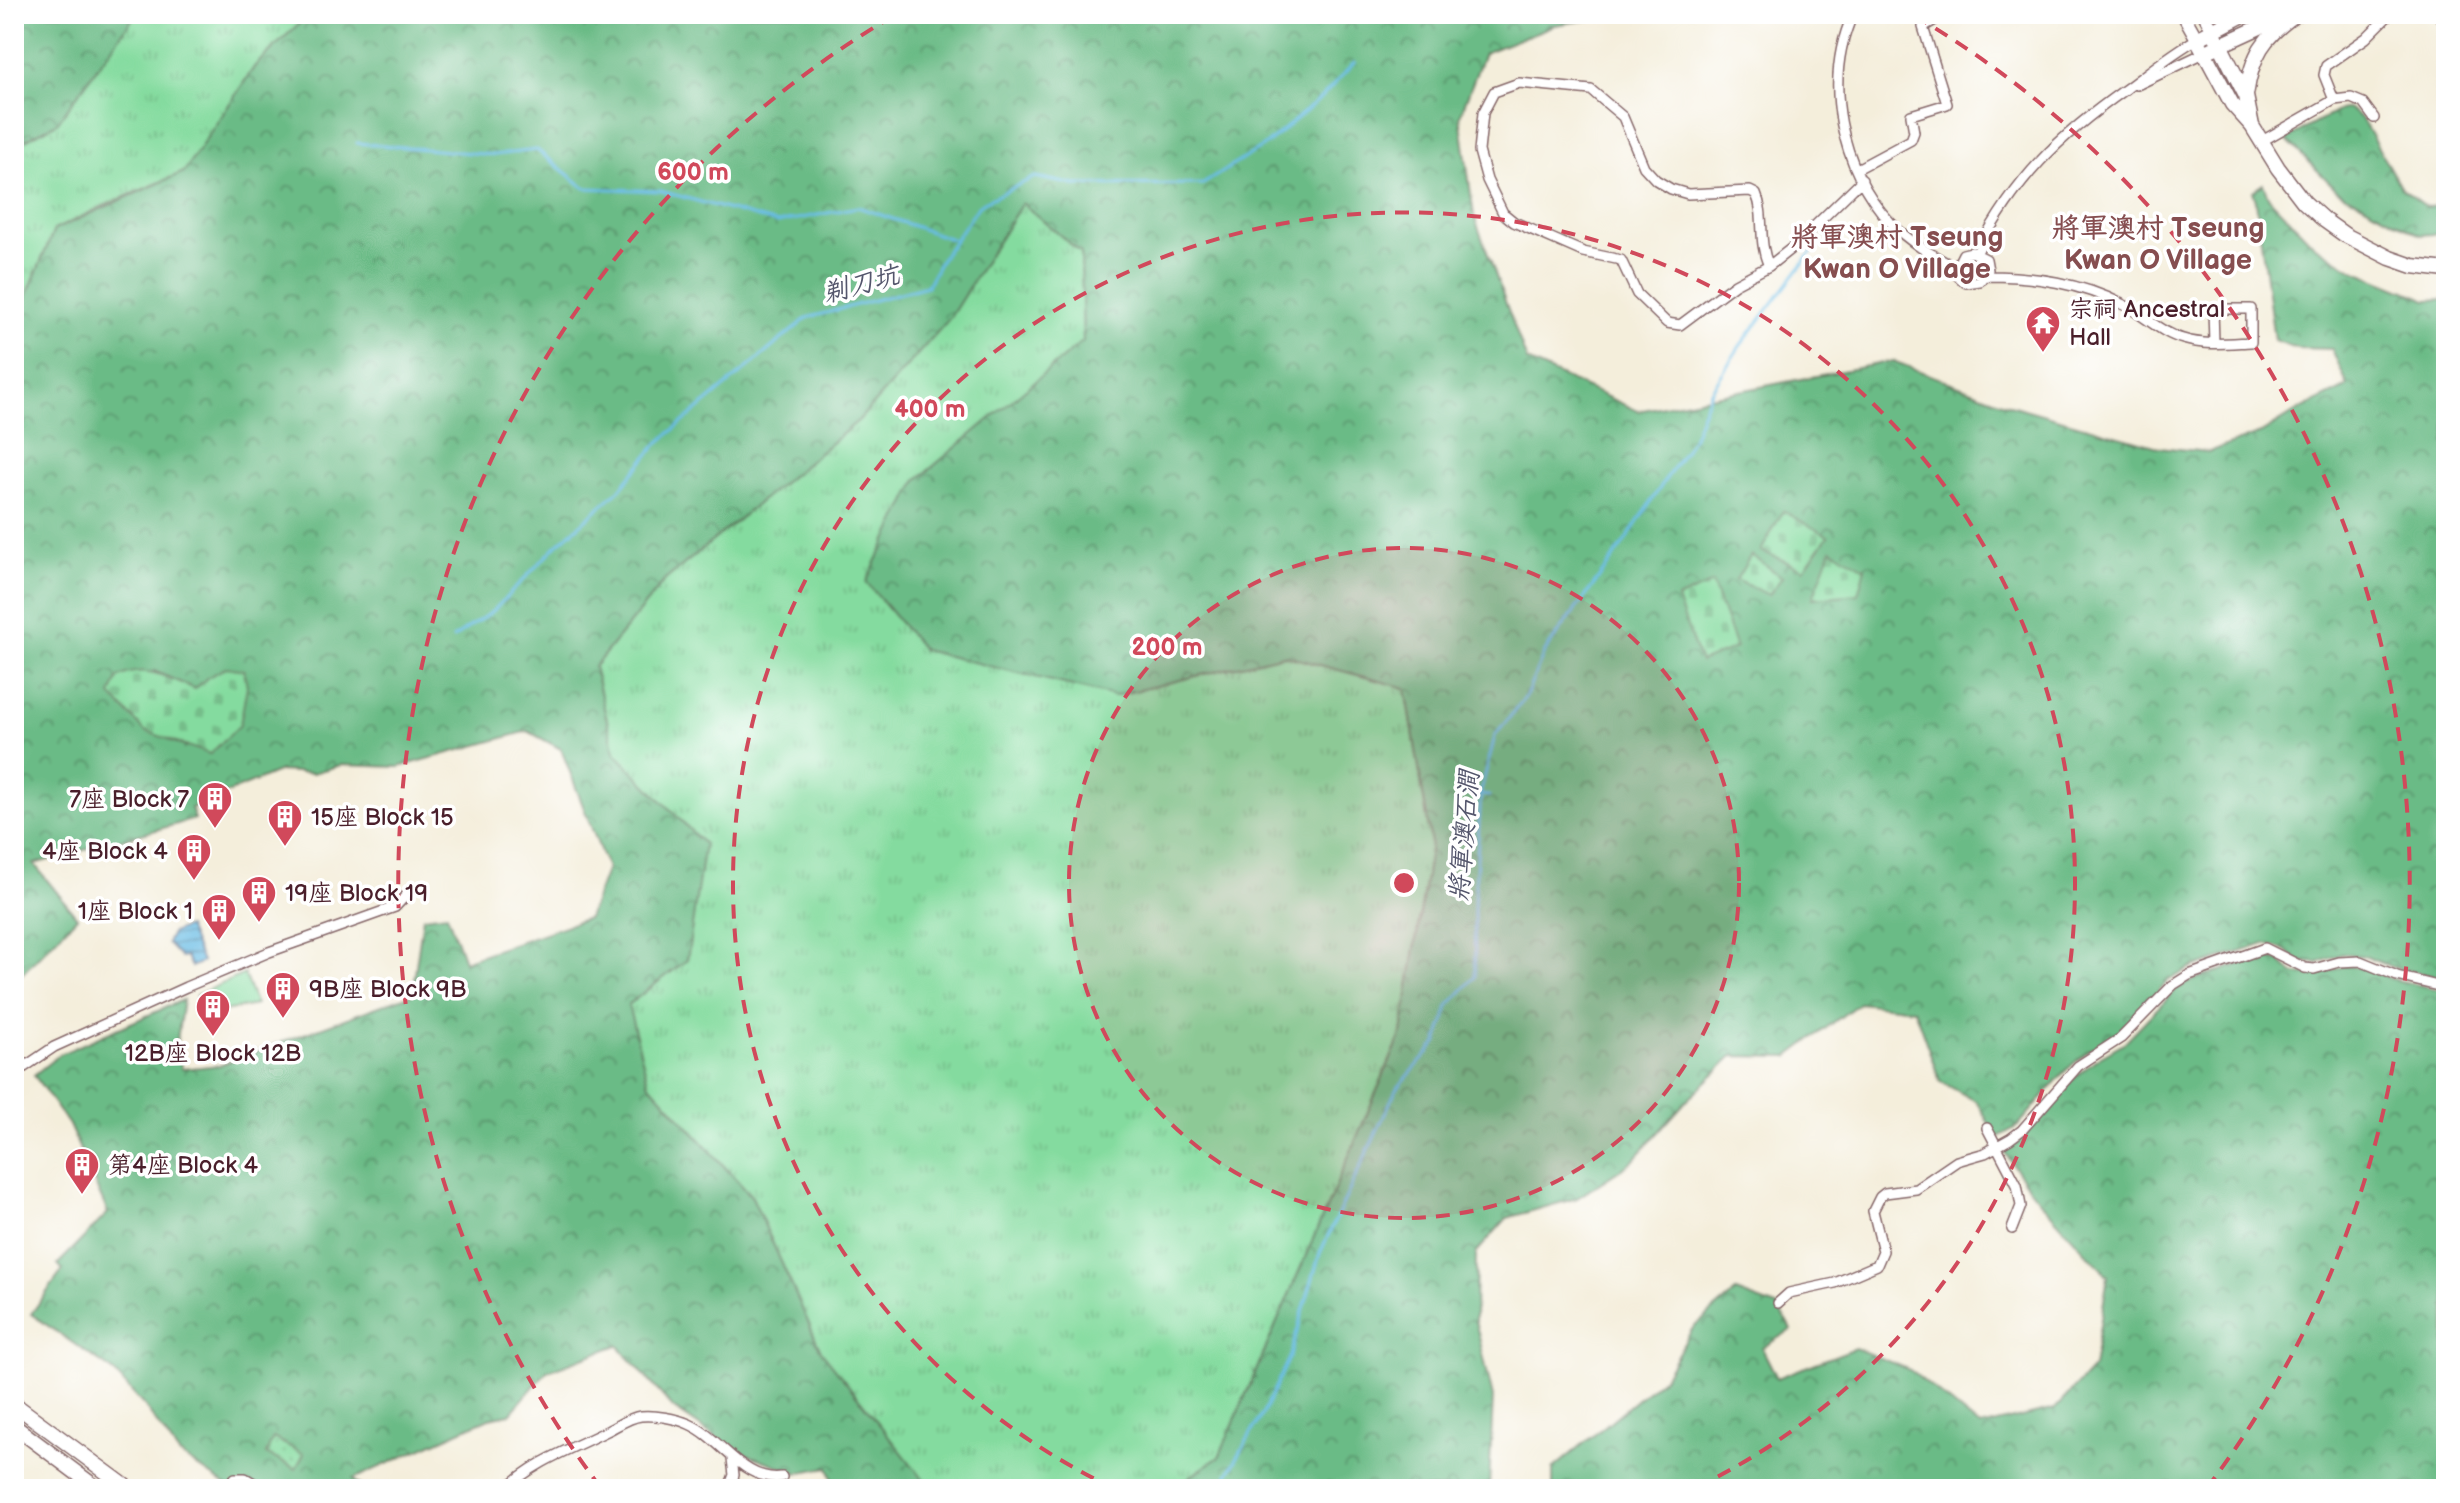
<svg xmlns="http://www.w3.org/2000/svg" width="2460" height="1503" font-family="'Balsamiq Sans','LXGW WenKai TC',sans-serif">
<style>
.grass{fill:url(#grass-tufts);stroke:#677d65;stroke-width:2}
.forest{fill:url(#forest-crowns);stroke:#5a6d58;stroke-width:2;fill-rule:evenodd}
.cemetery{fill:url(#cemetery-stones);stroke:#677d65;stroke-width:2}
.garden{fill:url(#garden-dots);stroke:#677d65;stroke-width:2}
.pitch{fill:#84db9f;stroke:#677d65;stroke-width:2}
.water{fill:url(#water-rules);stroke:#596e88;stroke-width:2}
.lines{fill:none;stroke-linecap:round;stroke-linejoin:round}
.stream{stroke:#68bce4;stroke-width:3}
.street-casing{stroke:#866769;stroke-width:12}
.secondary-casing{stroke:#866769;stroke-width:15}
.primary-casing{stroke:#866769;stroke-width:17}
.street{stroke:#fff;stroke-width:9}
.secondary{stroke:#fff;stroke-width:12}
.primary{stroke:#fff;stroke-width:14}
.ring{fill:none;stroke:#d1495b;stroke-width:4;stroke-dasharray:14 10}
.labels{text-anchor:middle;dominant-baseline:central;stroke-width:7;stroke-linejoin:round;paint-order:stroke}
.poi-label{font-size:24px;fill:#4a1f2b;stroke:#fff;text-anchor:start}
.water-label{font-size:26px;font-style:italic;fill:#54566c;stroke:#fff}
.quarter-label{font-size:28px;font-weight:bold;fill:#864e50;stroke:#fff}
.centre{fill:#d1495b;stroke:#fff;stroke-width:4}
.ring-label{font-size:24px;text-anchor:middle;font-weight:bold;fill:#d1495b;stroke:#fff;stroke-width:7;stroke-linejoin:round;paint-order:stroke}
</style>
<defs>
<pattern id="grass-tufts" width="24" height="20" patternUnits="userSpaceOnUse" patternTransform="scale(2)"><rect width="24" height="20" fill="#84db9f"/><path d="M3 7l-1-3M5 7V3M7 7l1-3M15 17l-1-3M17 17v-4M19 17l1-3" fill="none" stroke="#74bc89"/></pattern>
<pattern id="forest-crowns" width="20" height="18" patternUnits="userSpaceOnUse" patternTransform="scale(2)"><rect width="20" height="18" fill="#6bbb86"/><path d="M2 6a3 3 0 1 1 6 0M12 15a3 3 0 1 1 6 0" fill="none" stroke="#5a976e"/></pattern>
<pattern id="cemetery-stones" width="16" height="16" patternUnits="userSpaceOnUse" patternTransform="scale(2)"><rect width="16" height="16" fill="#84db9f"/><path d="M2 7V4a2 2 0 0 1 4 0v3zM10 15v-3a2 2 0 0 1 4 0v3z" fill="#74bc89"/></pattern>
<pattern id="garden-dots" width="8" height="8" patternUnits="userSpaceOnUse" patternTransform="scale(2)"><rect width="8" height="8" fill="#84db9f"/><path d="M2 2h.1M6 6h.1" fill="none" stroke="#74bc89" stroke-width="1.8" stroke-linecap="round"/></pattern>
<pattern id="water-rules" width="6" height="5" patternUnits="userSpaceOnUse" patternTransform="scale(2)"><rect width="6" height="5" fill="#68bce4"/><path d="M0 2.5h6" fill="none" stroke="#5898b9"/></pattern>
</defs>
<rect width="100%" height="100%" fill="#fff"/>
<filter id="ink" filterUnits="userSpaceOnUse"><feTurbulence type="fractalNoise" baseFrequency=".0125" numOctaves="2"/><feDisplacementMap in="SourceGraphic" scale="16" xChannelSelector="R" yChannelSelector="G"/><feConvolveMatrix kernelMatrix="1 2 1 2 8 2 1 2 1" color-interpolation-filters="sRGB"/></filter>
<filter id="wash" filterUnits="userSpaceOnUse"><feTurbulence type="fractalNoise" baseFrequency=".006" numOctaves="4" result="noise"/><feDisplacementMap in="SourceGraphic" scale="32" xChannelSelector="R" yChannelSelector="G"/><feGaussianBlur stdDeviation="1.8" result="paint"/><feColorMatrix in="noise" values="0 0 0 0 0 0 0 0 0 0 0 0 0 0 0 0 0 1.4 0 .05"/><feComposite in="paint" operator="in"/></filter>
<g filter="url(#wash)">
<rect width="100%" height="100%" fill="#f4eedb"/>
<path class="grass" d="M 136,14 L 309,14 L 255,66 L 184,172 L 103,206 L 54,230 L 23,305 L 14,312 L 14,146 L 57,123 Z
M 1022,203 L 1081,253 L 1083,342 L 917,480 L 1114,696 L 1283,655 L 1406,688 L 1431,843 L 1402,1033 L 1219,1457 L 1172,1489 L 931,1489 L 821,1351 L 752,1197 L 648,1082 L 627,1005 L 687,960 L 703,844 L 615,753 L 594,667 L 665,580 L 859,420 L 949,319 Z"/>
<path class="forest" d="M 14,14 L 136,14 L 57,123 L 14,146 Z
M 309,14 L 1625,14 L 1554,25 L 1484,53 L 1460,116 L 1474,216 L 1527,361 L 1638,411 L 1893,361 L 2010,405 L 2158,447 L 2209,452 L 2261,433 L 2299,410 L 2348,386 L 2332,349 L 2297,348 L 2274,340 L 2256,201 L 2253,191 L 2263,184 L 2269,198 L 2314,245 L 2354,270 L 2427,300 L 2446,299 L 2446,979 L 2392,967 L 2364,956 L 2342,954 L 2318,963 L 2299,962 L 2286,950 L 2265,944 L 2192,968 L 2169,980 L 2117,1033 L 2089,1050 L 2063,1073 L 2018,1126 L 1997,1138 L 1977,1102 L 1940,1081 L 1914,1009 L 1859,1003 L 1788,1057 L 1733,1056 L 1687,1100 L 1632,1162 L 1577,1198 L 1507,1218 L 1476,1253 L 1475,1320 L 1493,1397 L 1489,1489 L 1172,1489 L 1219,1457 L 1402,1033 L 1431,843 L 1406,688 L 1283,655 L 1114,696 L 923,650 L 866,582 L 917,480 L 1083,341 L 1081,253 L 1022,203 L 949,319 L 859,420 L 665,580 L 594,667 L 615,753 L 704,844 L 687,960 L 628,1005 L 648,1082 L 752,1197 L 821,1351 L 931,1489 L 836,1489 L 828,1467 L 797,1473 L 733,1449 L 673,1408 L 618,1345 L 547,1371 L 510,1414 L 489,1418 L 353,1479 L 363,1489 L 231,1489 L 179,1454 L 145,1407 L 113,1371 L 31,1314 L 63,1270 L 58,1264 L 108,1213 L 69,1125 L 34,1075 L 60,1054 L 183,1000 L 176,1047 L 182,1069 L 220,1065 L 412,994 L 423,917 L 447,914 L 464,961 L 588,918 L 607,868 L 561,749 L 528,731 L 399,767 L 341,765 L 313,773 L 280,771 L 191,808 L 195,819 L 34,864 L 77,917 L 14,982 L 14,312 L 23,305 L 54,230 L 184,172 L 255,66 ZM 154,671 L 195,689 L 208,677 L 242,707 L 240,725 L 186,747 L 169,740 Z
M 2348,108 L 2361,118 L 2401,188 L 2427,207 L 2446,206 L 2446,233 L 2420,235 L 2337,190 L 2286,139 L 2339,110 Z
M 2265,956 L 2280,961 L 2294,974 L 2320,975 L 2344,966 L 2361,967 L 2388,978 L 2446,991 L 2446,1489 L 1553,1489 L 1553,1469 L 1664,1377 L 1693,1328 L 1736,1292 L 1779,1308 L 1791,1330 L 1762,1348 L 1777,1378 L 1855,1348 L 1910,1370 L 1980,1427 L 2055,1409 L 2093,1368 L 2108,1276 C 2072,1235 2030,1196 2003,1149 L 2025,1135 L 2071,1081 L 2096,1059 L 2125,1042 L 2176,989 L 2196,979 Z"/>
<path class="cemetery" d="M 1783,511 L 1828,536 L 1804,569 L 1761,551 Z
M 1831,549 L 1865,568 L 1858,594 L 1813,598 Z
M 1751,555 L 1782,577 L 1769,595 L 1736,580 Z
M 1712,583 L 1736,648 L 1700,662 L 1677,599 Z
M 227,667 L 244,670 L 247,686 L 240,725 L 210,754 L 145,731 L 111,695 L 118,678 C 145,662 169,679 195,689 L 208,677 Z"/>
<path class="garden" d="M 273,1438 L 304,1454 L 296,1469 L 266,1454 Z"/>
<path class="pitch" d="M 244,974 L 256,1005 L 223,1011 L 204,1018 L 196,995 Z"/>
<path class="water" d="M 187,927 L 202,962 L 191,967 L 186,957 L 181,958 L 167,943 L 172,933 Z"/>
<g class="lines">
<path class="stream" d="M 357,143 L 494,155 L 537,150 L 585,188 L 661,191 L 777,223 L 858,207 L 954,240
M 453,638 L 493,611 L 557,545 L 619,490 L 658,443 L 807,318 L 927,286 L 941,259 L 980,204 L 1035,177 L 1075,185 L 1203,184 L 1267,144 L 1323,96 L 1355,62
M 1464,793 L 1489,796
M 1230,1489 L 1228,1474 L 1264,1411 L 1290,1356 L 1320,1253 L 1396,1090 L 1437,1043 L 1449,1005 L 1475,977 L 1474,908 L 1481,791 L 1495,736 L 1526,696 L 1544,653 L 1620,549 L 1692,439 L 1710,393 L 1740,346 L 1821,240"/>
</g>
</g>
<g filter="url(#ink)">
<g class="lines">
<defs>
<path id="street" d="M 1853,14 C 1822,82 1841,168 1890,222 C 1909,242 1932,255 1956,268 L 1959,277 L 1966,283 L 1980,281 L 1988,270 L 1986,259 L 1972,252 L 1963,254 L 1956,268
M 2438,14 L 2446,27
M 2137,85 L 2204,53
M 2334,100 L 2324,75 L 2326,66 L 2366,38 L 2390,14
M 2262,141 L 2334,100 L 2351,98 L 2363,103 L 2374,118
M 1857,169 L 1911,140 L 1914,132 L 1911,115 L 1947,104 L 1923,27 L 1945,14
M 1977,252 C 2016,178 2058,137 2126,89 C 2149,72 2172,53 2197,39
M 1769,266 C 1757,241 1766,216 1756,194 L 1750,191 L 1688,194 L 1671,189 L 1656,180 L 1644,167 L 1623,117 L 1591,90 L 1519,83 L 1494,92 L 1483,113 L 1479,151 L 1487,180 L 1503,213 L 1514,222 L 1583,252 L 1621,260 L 1637,294 L 1667,323 L 1680,325 L 1735,284 L 1769,266 L 1793,247 L 1862,180
M 1986,276 C 2035,276 2080,283 2124,305 C 2144,315 2161,333 2183,339 C 2205,346 2229,343 2251,342 L 2251,309 L 2213,309 L 2214,343
M 14,1074 L 54,1047 L 186,987 L 269,952 L 395,907 L 413,888
M 1987,1128 L 2017,1185 L 2021,1206 L 2012,1229
M 1778,1303 L 1789,1293 L 1835,1283 L 1877,1265 L 1883,1251 L 1873,1211 L 1880,1197 L 1885,1193 L 1916,1189 L 1957,1161 L 1985,1153 L 2010,1139 L 2022,1130 L 2078,1066 L 2121,1038 L 2173,985 L 2189,975 L 2265,948 L 2305,968 L 2314,969 L 2339,962 L 2360,961 L 2397,976 L 2446,988
M 224,1489 L 235,1478 L 245,1478 L 264,1489
M 506,1489 C 533,1462 573,1448 607,1431 C 617,1426 630,1417 641,1416 C 656,1415 675,1418 689,1424 C 723,1439 742,1482 782,1477
M 720,1489 L 730,1485 L 734,1475 L 732,1459"/>
<path id="secondary" d="M 2183,14 L 2197,39
M 2204,14 L 2213,31"/>
<path id="primary" d="M 2245,14 L 2197,39 L 2232,104 L 2252,126 L 2278,168 L 2304,202 L 2324,220 L 2345,235 L 2390,258 L 2413,266 L 2446,270
M 2213,31 L 2246,96 L 2252,126
M 2212,49 L 2284,16
M 2246,95 C 2252,55 2263,37 2296,14
M 14,1404 L 129,1489
M 14,1426 L 98,1489"/>
</defs>
<use href="#street" class="street-casing"/>
<use href="#secondary" class="secondary-casing"/>
<use href="#primary" class="primary-casing"/>
<use href="#street" class="street"/>
<use href="#secondary" class="secondary"/>
<use href="#primary" class="primary"/>
</g>
</g>
<circle cx="1404" cy="883" r="335" fill="#d1495b" fill-opacity=".12"/>
<g class="ring">
<circle cx="1404" cy="883" r="335"/>
<path d="M1115 1489A671 671 0 1 1 1693 1489"/>
<path d="M601 1488A1006 1006 0 0 1 893 16M1915 16A1006 1006 0 0 1 2207 1488"/>
</g>
<defs>
<symbol id="temple-pin" viewBox="-11 -11 22 30"><path d="M0 17L-7.5 6A9.5 9.5 0 1 1 7.5 6Z" fill="#d1495b" stroke="#fff"/><path d="M0-6L5-2H3V0L6.5 2.5H4V6H1.5V3h-3V6H-4V2.5H-6.5L-3 0V-2H-5Z" fill="#fff"/></symbol>
<symbol id="building-pin" viewBox="-11 -11 22 30"><path d="M0 17L-7.5 6A9.5 9.5 0 1 1 7.5 6Z" fill="#d1495b" stroke="#fff"/><path d="M-4-6H4V6H1V3H-1V6H-4ZM-2.5-4.3h1.7v1.8h-1.7ZM.8-4.3h1.7v1.8H.8ZM-2.5-1h1.7V.8h-1.7ZM.8-1h1.7V.8H.8Z" fill="#fff"/></symbol>
</defs>
<g fill-rule="evenodd">
<use href="#temple-pin" x="2023" y="303" width="40" height="54"/>
<use href="#building-pin" x="195" y="779" width="40" height="54"/>
<use href="#building-pin" x="265" y="797" width="40" height="54"/>
<use href="#building-pin" x="174" y="831" width="40" height="54"/>
<use href="#building-pin" x="239" y="873" width="40" height="54"/>
<use href="#building-pin" x="199" y="891" width="40" height="54"/>
<use href="#building-pin" x="263" y="969" width="40" height="54"/>
<use href="#building-pin" x="193" y="987" width="40" height="54"/>
<use href="#building-pin" x="62" y="1145" width="40" height="54"/>
</g>
<g class="labels">
<g class="poi-label">
<text x="2069" y="309">宗祠 Ancestral<tspan x="2069" dy="28">Hall</tspan></text>
<text x="189" y="799" text-anchor="end">7座 Block 7</text>
<text x="311" y="817">15座 Block 15</text>
<text x="168" y="851" text-anchor="end">4座 Block 4</text>
<text x="285" y="893">19座 Block 19</text>
<text x="193" y="911" text-anchor="end">1座 Block 1</text>
<text x="309" y="989">9B座 Block 9B</text>
<text x="213" y="1053" text-anchor="middle">12B座 Block 12B</text>
<text x="108" y="1165">第4座 Block 4</text>
</g>
<g class="water-label">
<text transform="translate(861 285) rotate(-15)">剃刀坑</text>
<text transform="translate(1465 836) rotate(-85)">將軍澳石澗</text>
</g>
<g class="quarter-label">
<text x="2158" y="228">將軍澳村 Tseung<tspan x="2158" dy="32">Kwan O Village</tspan></text>
<text x="1897" y="237">將軍澳村 Tseung<tspan x="1897" dy="32">Kwan O Village</tspan></text>
</g>
</g>
<circle cx="1404" cy="883" r="12" class="centre"/>
<g class="ring-label">
<text x="693" y="180">600 m</text>
<text x="930" y="417">400 m</text>
<text x="1167" y="655">200 m</text>
</g>
<rect width="2460" height="1503" fill="none" stroke="#fff" stroke-width="48"/>
</svg>
